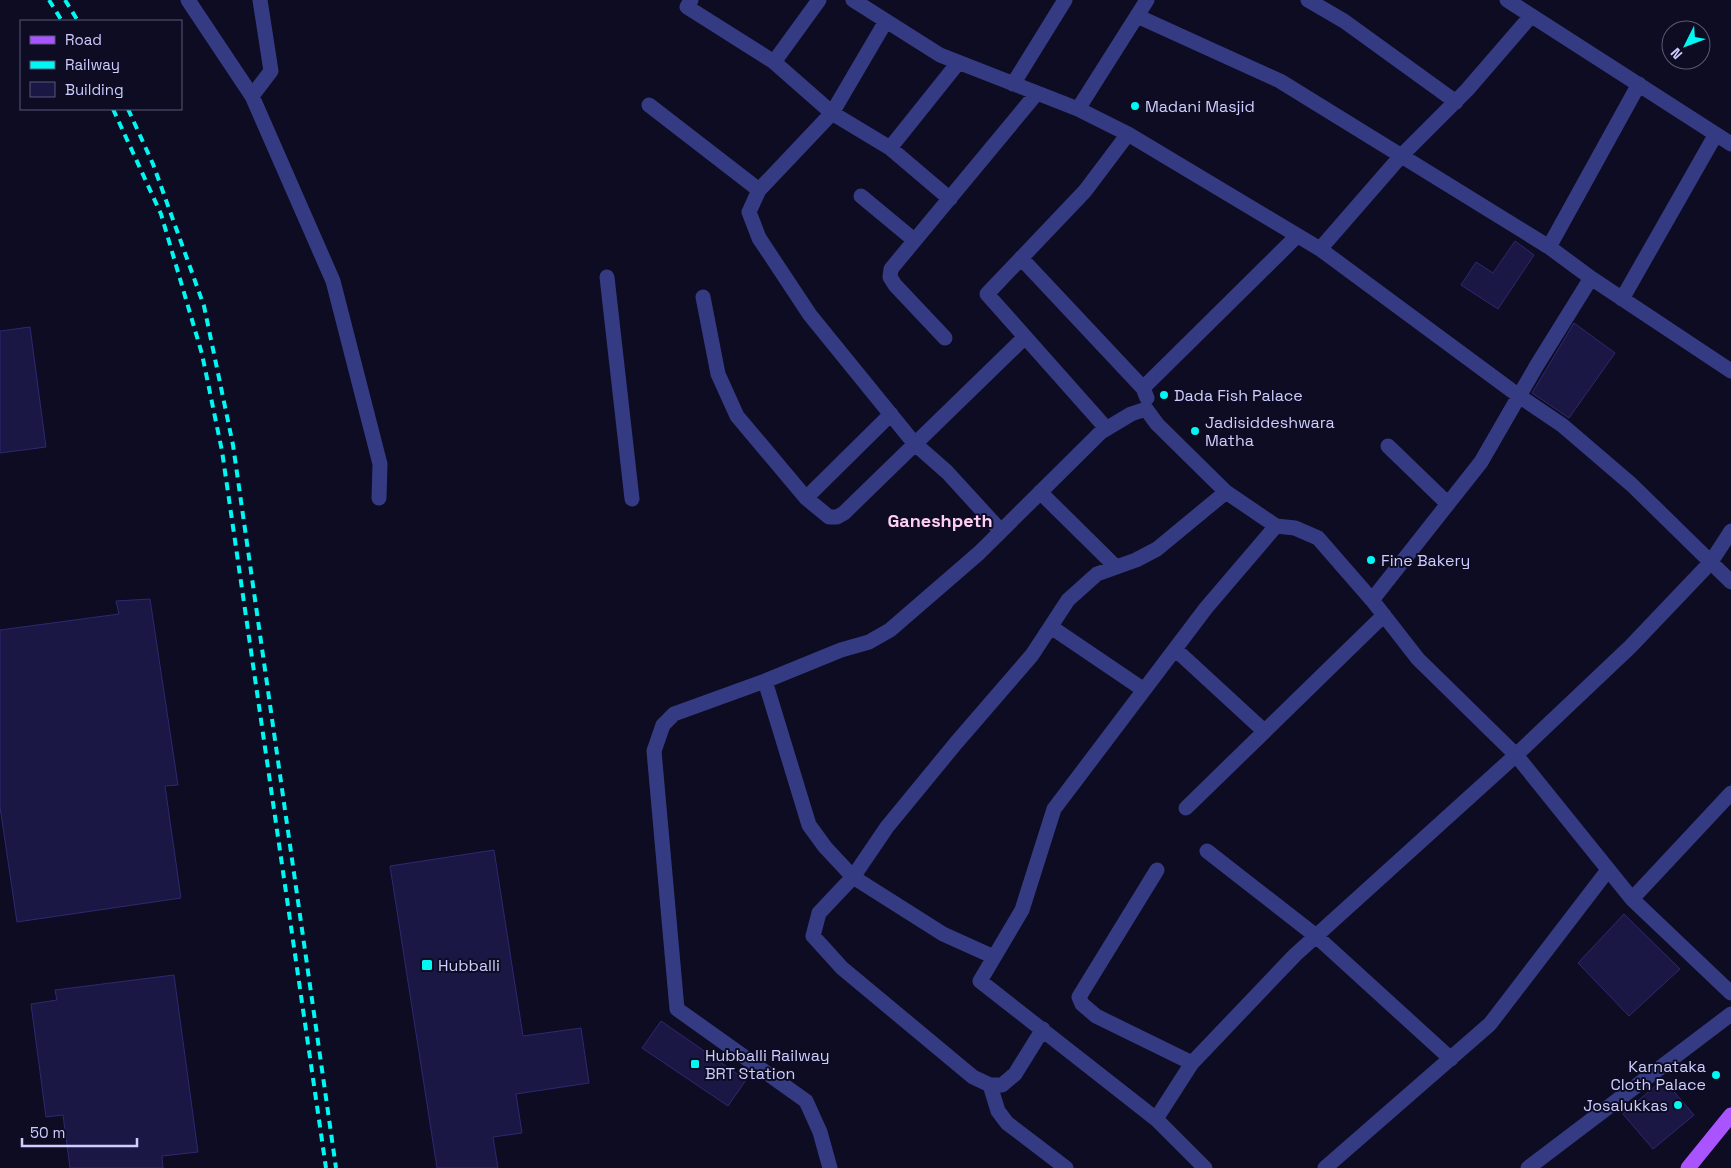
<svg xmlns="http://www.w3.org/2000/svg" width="1731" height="1168" font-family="'Space Grotesk',sans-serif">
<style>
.building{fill:#1b1744;stroke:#2e2871}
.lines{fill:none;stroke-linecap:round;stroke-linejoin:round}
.minor{stroke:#353b83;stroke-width:15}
.major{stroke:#aa54ff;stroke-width:15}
.rail{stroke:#00f8f3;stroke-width:4;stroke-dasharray:8 6;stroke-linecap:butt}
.poi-dot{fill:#00f8f3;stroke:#0d0c22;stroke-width:2}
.labels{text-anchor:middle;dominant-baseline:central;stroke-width:4;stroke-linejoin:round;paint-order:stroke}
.poi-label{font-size:16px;fill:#cdcdff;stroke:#0d0c22;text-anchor:start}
.neighbourhood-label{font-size:18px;font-weight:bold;fill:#ffcff3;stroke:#0d0c22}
</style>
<rect width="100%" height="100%" fill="#0d0c22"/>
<path class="building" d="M 1515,241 L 1534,255 L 1498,309 L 1461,285 L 1476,262 L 1493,273 Z
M 1574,323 L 1615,353 L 1569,418 L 1532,393 Z
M 30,327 L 46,447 L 0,453 L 0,331 Z
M 150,599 L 178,785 L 165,786 L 181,898 L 17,922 L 0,807 L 0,630 L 119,614 L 116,601 Z
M 494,850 L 523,1036 L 581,1028 L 589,1083 L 516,1094 L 522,1133 L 493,1137 L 498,1168 L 437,1168 L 390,866 Z
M 1624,914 L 1680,969 L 1629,1016 L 1578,963 Z
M 174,975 L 198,1152 L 162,1156 L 163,1168 L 70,1168 L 63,1115 L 46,1117 L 31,1004 L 57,1000 L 55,990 Z
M 661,1021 L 746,1080 L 728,1106 L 642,1048 Z
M 1663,1079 L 1694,1115 L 1653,1149 L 1623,1114 Z"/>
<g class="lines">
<path class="minor" d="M 188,0 L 252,96 L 333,281 L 380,464 L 379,498
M 691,0 L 687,7 L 774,62 L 832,113 L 890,148 L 950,199
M 853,0 L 940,55 L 1078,109 L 1128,134 L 1320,249 L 1519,396 L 1562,425 L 1632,485 L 1731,582
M 1308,0 L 1344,21 L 1456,102
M 1507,0 L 1731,144
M 1137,16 L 1280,81 L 1549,247 L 1591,278 L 1731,371
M 886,21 L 832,113 L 759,190 L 749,212 L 759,238 L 810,315 L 914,443 L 947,472 L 1001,531
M 774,62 L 819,0
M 1013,84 L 1065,0
M 252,96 L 271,71 L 260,0
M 649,105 L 759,190
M 1078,109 L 1147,0
M 890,148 L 958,63
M 861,196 L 914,240
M 1549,247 L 1639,84
M 1320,249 L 1401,156 L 1467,90 L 1531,16
M 1021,258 L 1143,388 L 1147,398
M 607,277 L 632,499
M 703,297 L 718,374 L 737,416 L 806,498 L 829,517 L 837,517 L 844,513 L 1025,337
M 1622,299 L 1716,134
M 945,338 L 895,285 L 890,277 L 891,269 L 1037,93
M 1143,388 L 1297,236
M 1106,428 L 987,294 L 1085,191 L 1128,134
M 1388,446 L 1448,504
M 1040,492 L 1116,567
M 806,498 L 891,414
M 1372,600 L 1481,462 L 1537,365 L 1591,278
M 1051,627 L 1144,690
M 1175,649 L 1263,730
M 765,681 L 809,825 L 825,847 L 853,877 L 943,934 L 994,957
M 1186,808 L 1384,615
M 1207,851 L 1316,936 L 1451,1059
M 1157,870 L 1079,997 L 1082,1004 L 1096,1016 L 1192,1063
M 1632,899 L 1731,793
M 1043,1029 L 1015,1074 L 1002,1085 L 990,1085 L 973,1077 L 842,968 L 813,936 L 819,913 L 853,877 L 887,827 L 956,743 L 1032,655 L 1068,600 L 1097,574 L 1136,560 L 1157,549 L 1226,492
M 990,1085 L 998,1111 L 1007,1123 L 1066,1168
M 1156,1119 L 1192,1063 L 1295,955 L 1516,755 L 1630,647 L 1711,562 L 1731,531
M 830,1168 L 820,1132 L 806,1101 L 677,1009 L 654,751 L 663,725 L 674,714 L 765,681 L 841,650 L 869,642 L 890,630 L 979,553 L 1101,432 L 1131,414 L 1146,409 L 1157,424 L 1226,492 L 1276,526 L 1295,528 L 1318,538 L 1372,600 L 1418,659 L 1516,755 L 1632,899 L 1731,993
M 1205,1168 L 1156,1119 L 980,981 L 1022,910 L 1054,809 L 1206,608 L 1276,526
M 1325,1168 L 1490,1024 L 1608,870
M 1528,1168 L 1731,1014"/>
<path class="major" d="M 1688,1168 L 1731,1115"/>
<path class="rail" d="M 49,0 L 62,21
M 65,0 L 78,21
M 113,109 L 161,214 L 202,354 L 222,451 L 326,1168
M 128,109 L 153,164 L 204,306 L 233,445 L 336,1168"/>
</g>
<g class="poi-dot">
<circle cx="1135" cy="106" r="5"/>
<circle cx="1164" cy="395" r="5"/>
<circle cx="1195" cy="431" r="5"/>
<circle cx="1371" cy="560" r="5"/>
<rect x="421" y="959" width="12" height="12" rx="2.5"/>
<rect x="690" y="1059" width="10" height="10" rx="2.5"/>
<circle cx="1716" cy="1075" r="5"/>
<circle cx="1678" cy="1105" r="5"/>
</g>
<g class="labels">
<g class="poi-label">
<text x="1145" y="106">Madani Masjid</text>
<text x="1174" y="395">Dada Fish Palace</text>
<text x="1205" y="422">Jadisiddeshwara<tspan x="1205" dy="18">Matha</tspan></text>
<text x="1381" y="560">Fine Bakery</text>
<text x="438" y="965">Hubballi</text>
<text x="705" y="1055">Hubballi Railway<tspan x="705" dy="18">BRT Station</tspan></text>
<text x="1706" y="1066" text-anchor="end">Karnataka<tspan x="1706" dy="18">Cloth Palace</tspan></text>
<text x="1668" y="1105" text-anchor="end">Josalukkas</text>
</g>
<g class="neighbourhood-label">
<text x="940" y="520">Ganeshpeth</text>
</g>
</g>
<rect x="20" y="20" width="162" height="90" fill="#0d0c22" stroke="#5a597a"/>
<rect x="30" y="36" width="25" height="8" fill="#aa54ff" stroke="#5a597a"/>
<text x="65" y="45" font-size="15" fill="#cdcdff">Road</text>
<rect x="30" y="61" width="25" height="8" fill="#00f8f3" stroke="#5a597a"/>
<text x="65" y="70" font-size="15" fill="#cdcdff">Railway</text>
<rect x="30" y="82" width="25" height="15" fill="#1b1744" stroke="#5a597a"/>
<text x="65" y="95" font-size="15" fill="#cdcdff">Building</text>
<g transform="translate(1686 45) rotate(228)"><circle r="24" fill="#0d0c22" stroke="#5a597a"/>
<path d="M0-4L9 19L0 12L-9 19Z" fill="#00f8f3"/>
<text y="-8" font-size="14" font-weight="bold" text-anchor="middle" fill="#cdcdff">N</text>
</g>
<path d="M22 1138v8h115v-8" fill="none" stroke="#cdcdff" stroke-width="2.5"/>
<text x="30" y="1138" font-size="15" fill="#cdcdff" stroke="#0d0c22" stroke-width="4" paint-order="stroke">50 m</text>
</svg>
